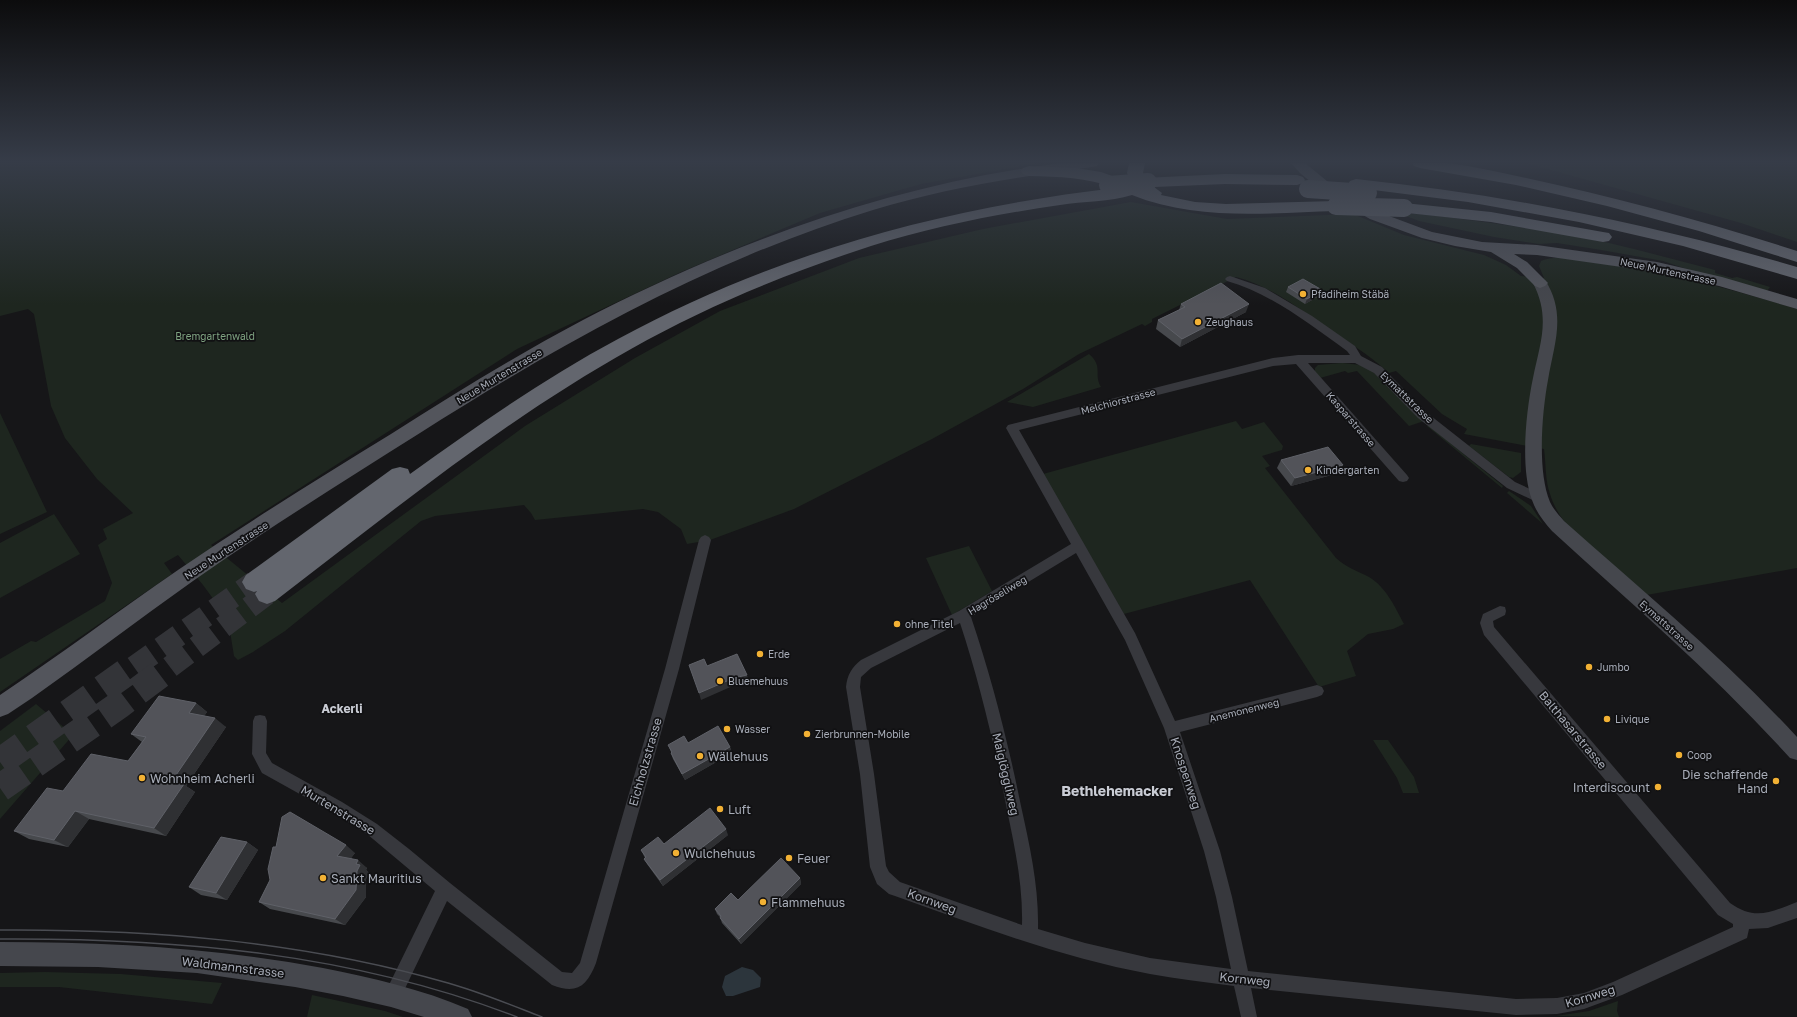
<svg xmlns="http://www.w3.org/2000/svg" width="1797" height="1017" font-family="'Golos Text',sans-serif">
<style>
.green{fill:#1e261f}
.water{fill:#2c353c}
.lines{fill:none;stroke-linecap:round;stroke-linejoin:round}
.highway-tunnel-far1{stroke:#333438;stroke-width:22;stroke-dasharray:22 11;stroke-linecap:butt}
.highway-tunnel{stroke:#333438;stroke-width:28;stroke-dasharray:28 14;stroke-linecap:butt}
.street{fill:#37383d;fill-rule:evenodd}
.secondary{fill:#45474d;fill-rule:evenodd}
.primary{fill:#53555c;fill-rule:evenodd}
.highway{fill:#63666e;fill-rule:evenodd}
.tram{stroke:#4a4c52;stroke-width:1.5}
.highway-bridge{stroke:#63666e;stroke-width:18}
.wall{fill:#47494d}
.shaded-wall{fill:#2f3033}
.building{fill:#525359;stroke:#5f6168}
.poi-dot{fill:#f2b134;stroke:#111113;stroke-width:1.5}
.labels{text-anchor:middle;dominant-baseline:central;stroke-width:3.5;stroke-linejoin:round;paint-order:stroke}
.street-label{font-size:10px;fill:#a8adb8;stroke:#111113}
.poi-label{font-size:10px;fill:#a8adb8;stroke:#111113;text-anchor:start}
.park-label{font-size:10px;fill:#7fa381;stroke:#111113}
.quarter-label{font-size:12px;font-weight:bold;fill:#c9ccd4;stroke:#111113}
.near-street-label{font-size:12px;fill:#a8adb8;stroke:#111113}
.near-poi-label{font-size:12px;fill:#a8adb8;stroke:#111113;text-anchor:start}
.near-quarter-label{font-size:14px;font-weight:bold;fill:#c9ccd4;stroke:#111113}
</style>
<rect width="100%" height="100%" fill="#161618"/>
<path class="green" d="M 0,163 L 1039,163 L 921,184 L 820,213 L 681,272 L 517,349 L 211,545 L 282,603 L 525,426 L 635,358 L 720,311 L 859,258 L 983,229 L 1131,202 L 1227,219 L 1353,214 L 1404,235 L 1484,255 L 1506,265 L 1521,276 L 1544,278 L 1539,266 L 1541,261 C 1556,254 1574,260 1589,262 C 1660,270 1729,288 1797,309 L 1797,568 L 1641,596 C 1612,569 1561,532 1550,494 C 1545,480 1546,463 1544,449 L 1464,434 L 1467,429 L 1442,414 L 1396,371 L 1389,373 C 1368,354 1345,340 1322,324 C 1295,306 1268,285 1236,277 L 1152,319 L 1152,322 L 1145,326 L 1142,324 L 1079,354 L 1023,389 L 932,439 L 794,509 L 710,540 L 687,544 L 681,529 L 658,512 L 643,509 L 535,520 L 531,513 L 524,505 L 435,516 L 421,521 L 285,631 L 253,652 L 238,660 L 234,656 L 228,619 L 203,585 L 178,555 L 164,563 L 172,574 L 0,692 L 0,659 L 31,641 L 36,642 L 105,601 L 112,583 L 98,545 L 107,539 L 103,529 L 133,513 L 97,479 L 65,438 L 51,406 L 34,314 L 28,309 L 0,316 Z
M 1526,163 L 1797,163 L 1797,242 L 1741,223 Z
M 1393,211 C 1465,219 1537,228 1609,243 C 1644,251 1679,261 1715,270 L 1715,273 L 1732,278 L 1737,277 L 1770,287 L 1767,291 L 1704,275 L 1663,261 L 1601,250 L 1557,243 L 1539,244 L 1494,237 L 1419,221 Z
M 1089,354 C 1104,367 1093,374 1101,387 L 1033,407 L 1007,402 Z
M 1342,363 L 1361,365 L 1370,369 L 1424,421 L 1409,426 L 1357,371 L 1348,373 L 1345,371 L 1320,378 L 1315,373 L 1315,368 L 1318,365 Z
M 0,413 L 47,512 L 0,534 Z
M 1236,421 L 1242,429 L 1264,422 L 1283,446 L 1282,450 L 1262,456 L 1270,466 L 1265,468 L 1336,558 C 1346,567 1357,571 1369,577 C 1386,587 1395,607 1404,624 L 1393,629 L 1368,634 L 1347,651 L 1356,676 L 1319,687 L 1250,580 L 1124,614 L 1043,474 Z
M 1427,426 L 1429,426 L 1503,486 L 1502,488 Z
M 1471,444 L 1521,453 L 1521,472 L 1513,478 L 1509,477 L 1469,446 Z
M 1509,491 L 1531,506 L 1543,524 L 1507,493 Z
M 54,514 L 80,554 L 0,598 L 0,543 Z
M 969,546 L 992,591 L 952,615 L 926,558 Z
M 36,704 L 73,735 L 0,819 L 0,731 Z
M 1373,740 L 1388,740 L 1414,777 L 1419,793 L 1403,793 L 1397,778 Z
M 45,972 L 121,974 L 222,983 L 212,1004 L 59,987 L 0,987 L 0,973 Z
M 312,995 L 385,1011 L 403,1017 L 307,1017 Z
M 1618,1001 L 1617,1011 L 1619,1017 L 1556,1016 L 1589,1011 Z"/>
<path class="water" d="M 742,967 L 753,970 L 761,978 L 760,987 L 733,996 L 726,996 L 722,987 L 725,976 Z"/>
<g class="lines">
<path class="highway-tunnel-far1" d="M 134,667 L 254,582
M 170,667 L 267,594"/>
<path class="highway-tunnel" d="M 0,762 L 135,666
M 0,788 L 119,705 L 171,666"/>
<path class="street" d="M 1230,276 L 1265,288 L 1312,316 L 1355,346 L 1361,356 L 1382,367 L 1426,412 L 1515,482 L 1543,495 L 1545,498 L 1543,501 L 1539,503 L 1507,488 L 1418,418 L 1374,373 L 1355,363 L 1308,363 L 1407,475 L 1409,478 L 1407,481 L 1403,482 L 1399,481 L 1296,364 L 1273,366 L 1019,430 L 1135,633 L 1175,721 L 1317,685 L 1322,687 L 1324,691 L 1322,695 L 1317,697 L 1180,732 L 1220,851 L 1232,897 L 1248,971 L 1516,999 L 1557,998 L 1584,993 L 1613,982 L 1733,927 L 1733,924 L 1718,915 L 1484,635 L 1480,623 L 1483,614 L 1500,606 L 1505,607 L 1506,611 L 1505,615 L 1493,621 L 1494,627 L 1730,903 C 1755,921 1771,912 1797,902 L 1797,918 L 1768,928 L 1749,929 L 1747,938 L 1622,995 L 1584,1009 L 1557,1014 L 1516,1015 L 1251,988 L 1257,1017 L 1241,1017 L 1234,986 C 1206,982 1178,979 1150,974 C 1062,958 979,926 895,896 L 889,894 L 877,884 L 870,867 L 860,774 L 846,687 C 847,675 852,667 861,660 L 959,611 L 1071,544 L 1006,428 L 1008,425 L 1273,358 L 1298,355 L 1350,355 L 1347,351 C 1309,324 1272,294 1227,281 L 1225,279 L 1227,277 ZM 1076,553 L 1125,640 L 1164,728 L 1204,851 L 1216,897 L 1231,969 L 1150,958 L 1085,943 L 1038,929 C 1039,887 1030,847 1021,806 C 1008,742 992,679 971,617 ZM 960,623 C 980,684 995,747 1007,810 C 1015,848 1023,886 1022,925 L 900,882 L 889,872 L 886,866 L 874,774 L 860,687 L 861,677 L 871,668 Z
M 705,535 L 709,537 L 711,540 L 679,669 L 596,963 C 587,986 577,995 552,985 L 447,901 L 399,1001 L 393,1003 L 387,1001 L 385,995 L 387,989 L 435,891 L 367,834 L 332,812 L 262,773 L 252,754 L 253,721 L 255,716 L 260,715 L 265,716 L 267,721 L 266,753 L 272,763 L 342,802 L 377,824 L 409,849 L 450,883 L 562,972 L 572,973 L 580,963 L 665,669 L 699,540 L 701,537 Z"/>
<path class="secondary" d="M 1540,279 L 1545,280 C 1567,314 1554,344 1548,380 C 1542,412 1537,471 1550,502 C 1553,509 1559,515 1564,521 C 1643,591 1725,659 1797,737 L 1797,760 L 1790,758 C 1716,676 1633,605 1552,531 C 1544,522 1536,512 1532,500 C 1520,468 1526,411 1533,378 C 1540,343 1551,318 1533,283 L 1535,280 Z
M 0,942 C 108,942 216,948 323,968 C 372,978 422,989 468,1009 L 472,1017 L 424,1017 L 391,1007 L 343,996 L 295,987 L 197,973 L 98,967 L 0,966 Z"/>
<path class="primary" d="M 1062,163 L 1099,163 L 1097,166 L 1092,167 C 1018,177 945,188 873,210 C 710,260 563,342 420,433 C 344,481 267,529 193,581 C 139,619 86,660 32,698 L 8,714 L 0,717 L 0,695 C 60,655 118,611 178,570 C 247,523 319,478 391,434 C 454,394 517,355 583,320 C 733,242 893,184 1062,163 Z
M 1291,163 L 1305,163 L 1333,186 L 1356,200 L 1381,213 L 1432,232 L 1482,242 L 1537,245 L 1657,262 L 1722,277 L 1797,299 L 1797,309 L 1719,286 L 1657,272 L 1537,255 L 1514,254 L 1527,262 L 1548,283 L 1545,286 L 1540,288 L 1535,286 L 1517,268 L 1491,252 L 1455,246 L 1422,238 L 1370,219 L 1323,192 L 1300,173 Z"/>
<path class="highway" d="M 1129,163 L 1145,163 L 1143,173 L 1144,178 L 1225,174 L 1297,175 L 1303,177 L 1305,180 L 1303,183 L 1297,185 L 1225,184 L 1154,187 L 1162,193 L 1161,195 L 1195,202 L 1226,204 L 1336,201 L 1342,202 L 1344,206 L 1342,210 L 1336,211 C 1267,213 1197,221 1132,195 C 1110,202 1083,201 1060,205 C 997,214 932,227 871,246 C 788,273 707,306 631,349 C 504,420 390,513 275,601 L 267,604 L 259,601 L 255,594 L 257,591 L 254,592 L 246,589 L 242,582 L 246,575 L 392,469 L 400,467 L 408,469 L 410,474 C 477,426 545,378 618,339 C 775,254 938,209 1115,188 C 1086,177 1060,177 1029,176 L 1023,174 L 1021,171 L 1023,168 L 1029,166 L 1076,168 L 1101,172 L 1132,183 L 1127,173 Z
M 1412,163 L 1447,163 L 1468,166 C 1580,188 1689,216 1797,251 L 1797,262 L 1699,231 L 1607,206 L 1516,185 L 1420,168 L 1414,166 Z
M 1356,179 C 1508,195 1651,224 1797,267 L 1797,279 L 1683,246 L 1579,222 L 1468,202 L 1350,187 L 1348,184 L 1350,181 Z
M 1404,203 L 1491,212 L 1603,232 L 1609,233 L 1612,237 L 1609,241 L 1603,242 L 1491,222 L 1398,212 L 1396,208 L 1398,204 Z"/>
<path class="tram" d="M 0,930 C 150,929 303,941 448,983 C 480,992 511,1005 542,1017
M 0,939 C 176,938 352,953 517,1017"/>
<path class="highway-bridge" d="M 1108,185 L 1148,182
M 1308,189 L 1368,193
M 1336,206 L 1404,208"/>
</g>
<path class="wall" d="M 1288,287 L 1322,290 L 1319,296 L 1305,304 L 1286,292 Z
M 1181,304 L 1246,312 L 1180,347 L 1156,329 L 1158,320 L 1179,310 Z
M 1281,460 L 1339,473 L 1291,486 L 1277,468 Z
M 196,703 L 207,712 L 204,716 L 226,727 L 186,786 L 195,792 L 166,836 L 89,819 L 68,847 L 29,839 L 14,831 L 63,791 L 128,761 L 142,742 L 131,734 Z
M 688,743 L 730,747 L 732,753 L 685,780 L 673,759 L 671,753 L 671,752 L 668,745 Z
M 728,835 L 663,886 L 647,864 L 644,859 L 645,858 L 641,850 L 664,844 Z
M 247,842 L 258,850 L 227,900 L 201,895 L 189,887 Z
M 276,847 L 355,853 L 351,858 L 367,868 L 366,870 L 369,873 L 366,879 L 366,897 L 345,925 L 270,909 L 259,902 L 270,880 Z
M 800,878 L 801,884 L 741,944 L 722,923 L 720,917 L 717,914 L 715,909 L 738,900 Z"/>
<path class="shaded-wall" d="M 1322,290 L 1319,296 L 1305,304 L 1307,299 Z
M 1249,304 L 1246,312 L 1180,347 L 1182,339 Z
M 1343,465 L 1339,473 L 1291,486 L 1295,478 Z
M 747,675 L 749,682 L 735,685 L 701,700 L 699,693 L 734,678 Z
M 196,703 L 207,712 L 200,722 L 189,713 Z
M 215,718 L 226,727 L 186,786 L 195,792 L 166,836 L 154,828 L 172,781 Z
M 730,747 L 732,753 L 685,780 L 682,774 Z
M 75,811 L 89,819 L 68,847 L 54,840 Z
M 726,829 L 728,835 L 663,886 L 660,880 Z
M 247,842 L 258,850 L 227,900 L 216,893 Z
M 346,845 L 355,853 L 347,863 L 337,856 Z
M 358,860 L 367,868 L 366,870 L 369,873 L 366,879 L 366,897 L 345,925 L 335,919 L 356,864 Z
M 800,878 L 801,884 L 741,944 L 739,939 Z"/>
<path class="building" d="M 1303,279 L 1322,290 L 1307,299 L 1288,287 Z
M 1221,283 L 1249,304 L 1182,339 L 1158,320 L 1185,307 L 1181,304 Z
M 1328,447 L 1343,465 L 1295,478 L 1281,460 Z
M 737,654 L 747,675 L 734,678 L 699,693 L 689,665 L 704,659 L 707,666 Z
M 159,696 L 196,703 L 189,713 L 215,718 L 172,781 L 184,784 L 154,828 L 75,811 L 54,840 L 14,831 L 47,788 L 63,791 L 91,754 L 128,761 L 146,737 L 131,734 Z
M 718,726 L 730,747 L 682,774 L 671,753 L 672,752 L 668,745 L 684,736 L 688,743 Z
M 710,808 L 726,829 L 660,880 L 644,859 L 646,857 L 641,850 L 658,837 L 664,844 Z
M 290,812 L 346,845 L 337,856 L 358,860 L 356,864 L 360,865 L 357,871 L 356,890 L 335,919 L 259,902 L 270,880 L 268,869 L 273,847 L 276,847 L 282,817 Z
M 221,837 L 247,842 L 216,893 L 189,887 Z
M 781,858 L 800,878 L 739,939 L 720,918 L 721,916 L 715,909 L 731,893 L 738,900 Z"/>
<linearGradient id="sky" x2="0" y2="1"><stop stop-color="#0c0c0d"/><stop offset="0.53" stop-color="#363c48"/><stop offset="1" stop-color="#363c48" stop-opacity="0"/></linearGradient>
<rect width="1797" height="305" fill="url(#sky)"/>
<g class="poi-dot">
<circle cx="1303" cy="294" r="4"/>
<circle cx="1198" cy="322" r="4"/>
<circle cx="1308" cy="470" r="4"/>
<circle cx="897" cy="624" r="4"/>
<circle cx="760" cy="654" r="4"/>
<circle cx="1589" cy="667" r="4"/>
<circle cx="720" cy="681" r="4"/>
<circle cx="1607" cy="719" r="4"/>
<circle cx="727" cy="729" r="4"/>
<circle cx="807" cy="734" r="4"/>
<circle cx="1679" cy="755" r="4"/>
<circle cx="700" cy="756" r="4"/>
<circle cx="142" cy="778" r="4"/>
<circle cx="1776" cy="781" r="4"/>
<circle cx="1658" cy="787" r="4"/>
<circle cx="720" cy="809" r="4"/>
<circle cx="676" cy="853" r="4"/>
<circle cx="789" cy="858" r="4"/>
<circle cx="323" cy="878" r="4"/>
<circle cx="763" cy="902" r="4"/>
</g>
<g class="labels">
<g class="street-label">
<text transform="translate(1668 271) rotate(12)">Neue Murtenstrasse</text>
<text transform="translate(499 376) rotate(-31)">Neue Murtenstrasse</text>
<text transform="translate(1407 397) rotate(44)">Eymattstrasse</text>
<text transform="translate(1118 401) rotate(-15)">Melchiorstrasse</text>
<text transform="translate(1351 419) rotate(49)">Kasparstrasse</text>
<text transform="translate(226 550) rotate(-33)">Neue Murtenstrasse</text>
<text transform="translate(997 595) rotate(-31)">Hagröseliweg</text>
<text transform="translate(1667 625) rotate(42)">Eymattstrasse</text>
<text transform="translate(1244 710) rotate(-14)">Anemonenweg</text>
</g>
<g class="poi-label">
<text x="1311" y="294">Pfadiheim Stäbä</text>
<text x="1206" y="322">Zeughaus</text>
<text x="1316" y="470">Kindergarten</text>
<text x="905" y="624">ohne Titel</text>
<text x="768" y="654">Erde</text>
<text x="1597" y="667">Jumbo</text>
<text x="728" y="681">Bluemehuus</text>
<text x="1615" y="719">Livique</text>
<text x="735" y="729">Wasser</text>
<text x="815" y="734">Zierbrunnen-Mobile</text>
<text x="1687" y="755">Coop</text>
</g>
<g class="park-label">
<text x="215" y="336">Bremgartenwald</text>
</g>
<g class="quarter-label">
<text x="342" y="708">Ackerli</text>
</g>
<g class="near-street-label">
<text transform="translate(1573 730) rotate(50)">Balthasarstrasse</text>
<text transform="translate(645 762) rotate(-74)">Eichholzstrasse</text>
<text transform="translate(1186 773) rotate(72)">Knospenweg</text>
<text transform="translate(1006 774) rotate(77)">Maiglöggliweg</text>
<text transform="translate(338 810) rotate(31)">Murtenstrasse</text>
<text transform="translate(932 901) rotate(20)">Kornweg</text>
<text transform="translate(233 967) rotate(7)">Waldmannstrasse</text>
<text transform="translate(1245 979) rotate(6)">Kornweg</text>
<text transform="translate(1590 996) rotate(-17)">Kornweg</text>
</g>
<g class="near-poi-label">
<text x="708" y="756">Wällehuus</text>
<text x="1768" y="774" text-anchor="end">Die schaffende<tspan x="1768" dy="14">Hand</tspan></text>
<text x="150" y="778">Wohnheim Acherli</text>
<text x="1650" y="787" text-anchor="end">Interdiscount</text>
<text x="728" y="809">Luft</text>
<text x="684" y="853">Wulchehuus</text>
<text x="797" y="858">Feuer</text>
<text x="331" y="878">Sankt Mauritius</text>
<text x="771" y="902">Flammehuus</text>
</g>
<g class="near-quarter-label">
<text x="1117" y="790">Bethlehemacker</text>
</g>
</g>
</svg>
